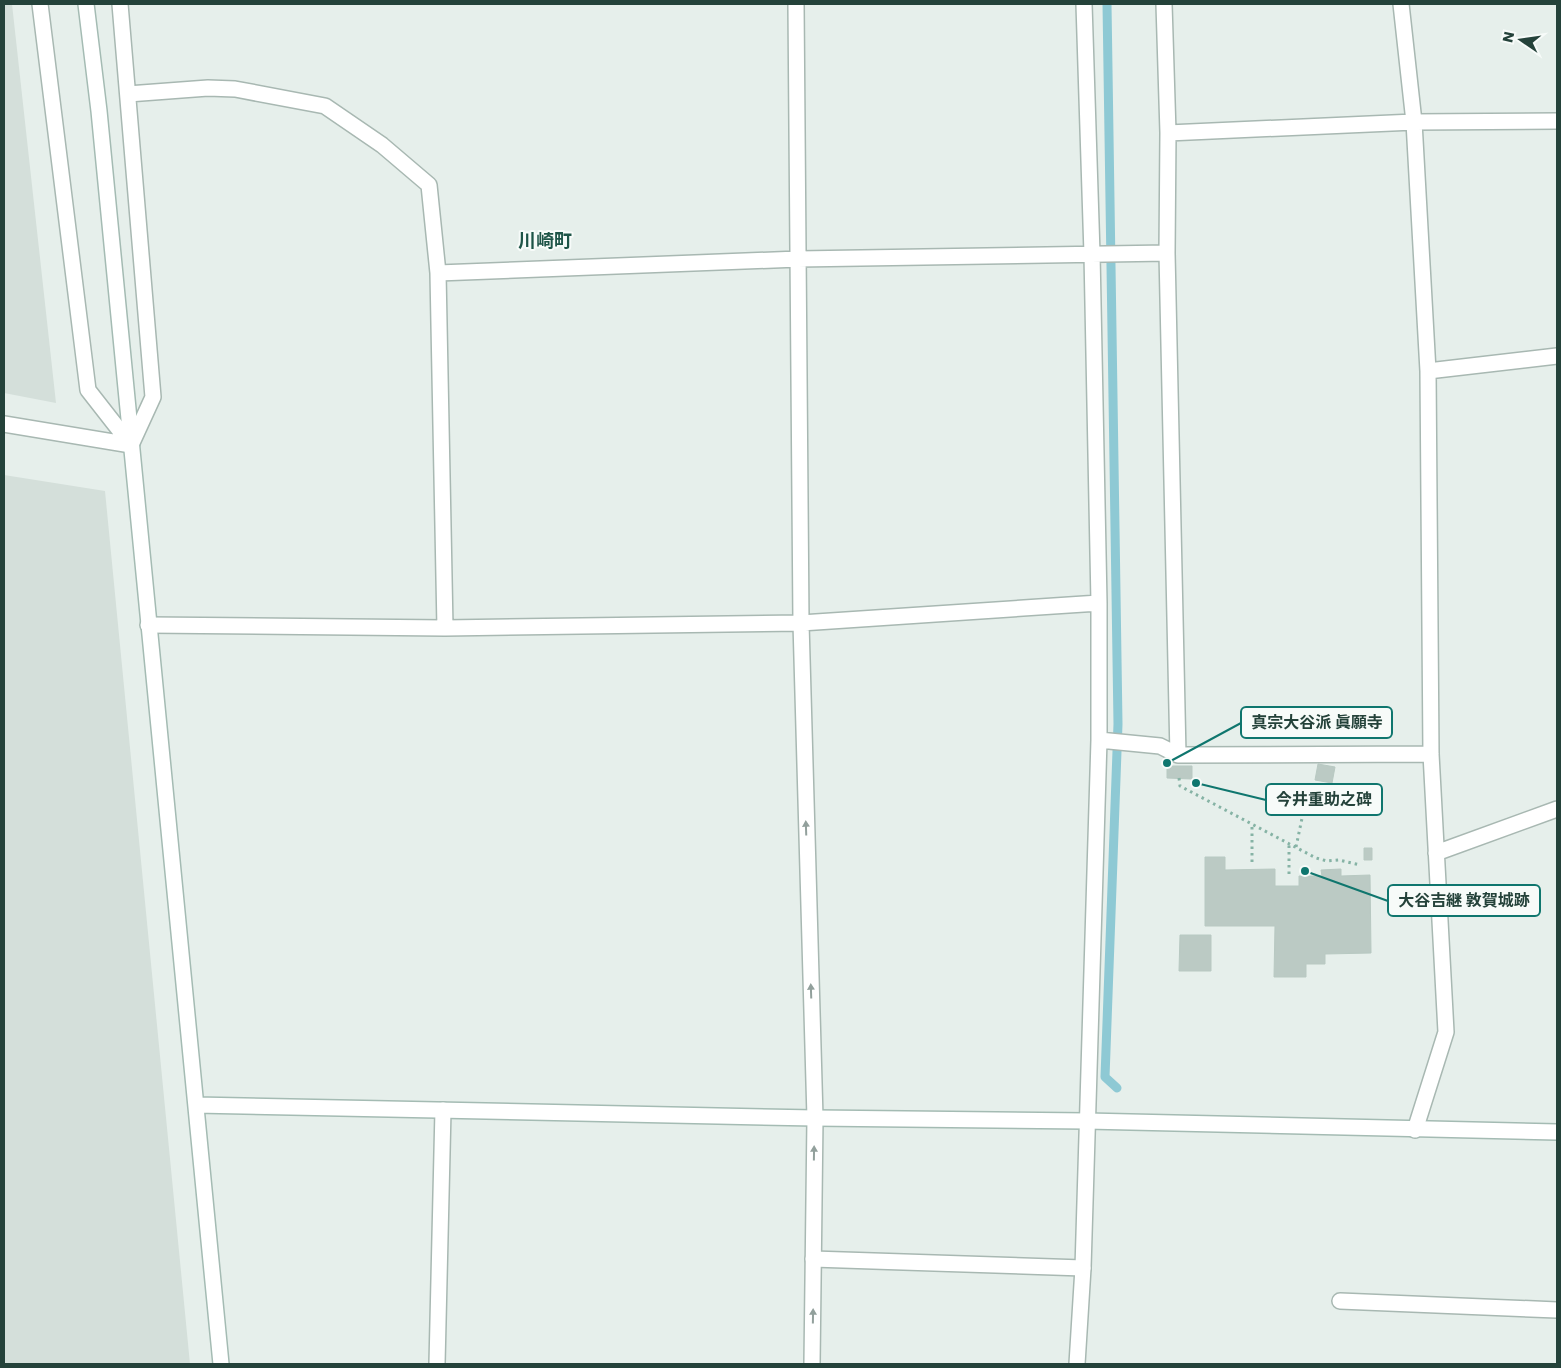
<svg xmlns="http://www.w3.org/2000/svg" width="1561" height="1368" font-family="Poppins,'Noto Sans JP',sans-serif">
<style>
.built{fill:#d4dfda}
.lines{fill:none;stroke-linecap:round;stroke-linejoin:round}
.stream{stroke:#8ec9d4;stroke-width:9}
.building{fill:#bbcac4;stroke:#b8c9c2}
.lane-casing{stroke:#a8b8b2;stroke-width:18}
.street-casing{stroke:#a8b8b2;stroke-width:18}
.secondary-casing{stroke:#a4bbb3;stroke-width:18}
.path{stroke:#86b3a5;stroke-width:3;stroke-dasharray:2.5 4;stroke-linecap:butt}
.lane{stroke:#fff;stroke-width:15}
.street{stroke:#fff;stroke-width:15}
.secondary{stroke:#fff;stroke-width:15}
.oneway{fill:#92a09c}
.labels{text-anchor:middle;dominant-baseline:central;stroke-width:4;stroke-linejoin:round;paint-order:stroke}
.quarter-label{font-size:18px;font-weight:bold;fill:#1f5548;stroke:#f7fbf9}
.leader{fill:none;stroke:#0f766e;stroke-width:2}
.callout-dot{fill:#0f766e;stroke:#f7fbf9;stroke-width:2}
.callout{fill:#f7fbf9;stroke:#0f766e;stroke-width:2}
.callout-label{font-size:16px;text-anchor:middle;font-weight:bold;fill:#24423a}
</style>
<rect width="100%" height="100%" fill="#e6efeb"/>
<path class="built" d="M 4,4 L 12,4 L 56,403 L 4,393 Z
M 4,475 L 105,491 L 190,1364 L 4,1364 Z"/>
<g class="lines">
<path class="stream" d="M 1107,4 L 1118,724 L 1105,1077 L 1117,1088"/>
</g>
<path class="building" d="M 1318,764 L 1335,767 L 1332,783 L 1315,780 Z
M 1167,766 L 1192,766 L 1192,779 L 1167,778 Z
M 1316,784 L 1335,788 L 1331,809 L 1311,806 Z
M 1364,848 L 1372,848 L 1372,860 L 1364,860 Z
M 1205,857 L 1225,857 L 1225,870 L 1275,869 L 1275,886 L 1299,886 L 1299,876 L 1322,876 L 1321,870 L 1341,869 L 1341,876 L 1370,875 L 1371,953 L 1325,954 L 1325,964 L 1306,964 L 1306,977 L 1274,977 L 1275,926 L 1205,926 Z
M 1180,935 L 1211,935 L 1211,971 L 1179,971 Z"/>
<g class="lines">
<defs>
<path id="lane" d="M 813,1259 L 1083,1268"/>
<path id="street" d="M 40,4 L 88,390 L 131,445
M 120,4 L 153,397 L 131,445
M 796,4 L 801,623 L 815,1118 L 812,1364
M 1164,4 L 1168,133 L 1167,253 L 1178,755
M 1401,4 L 1414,122 L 1428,371 L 1431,754 L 1446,1032 L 1415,1130
M 128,94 L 208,88 L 235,89 L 325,106 L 382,145 L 429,185 L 438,273 L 445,628
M 1168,133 L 1414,122 L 1557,121
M 438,273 L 798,259 L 1167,253
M 1428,371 L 1557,356
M 4,424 L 131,445
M 148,625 L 445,628 L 801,623 L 1099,603
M 1099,740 L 1160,746 L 1178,755 L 1431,754
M 1436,853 L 1557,809
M 1340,1301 L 1557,1310
M 437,1364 L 443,1110
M 1077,1364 L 1083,1268 L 1099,740 L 1099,603 L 1092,254 L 1084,4"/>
<path id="secondary" d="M 86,4 L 99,111 L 221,1364
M 196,1105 L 815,1118 L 1087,1121 L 1557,1132"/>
</defs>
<use href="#lane" class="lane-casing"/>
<use href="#street" class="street-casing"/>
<use href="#secondary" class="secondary-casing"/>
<path class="path" d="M 1179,778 L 1180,786 L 1316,858 L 1327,861 L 1339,860 L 1360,865
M 1296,847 L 1305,804
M 1252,862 L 1252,824
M 1289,874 L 1289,844"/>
<use href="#lane" class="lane"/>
<use href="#street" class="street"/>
<use href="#secondary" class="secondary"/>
</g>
<defs><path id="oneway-solid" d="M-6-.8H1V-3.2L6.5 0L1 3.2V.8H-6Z" transform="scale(1.25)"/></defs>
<g class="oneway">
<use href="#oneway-solid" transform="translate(806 828) rotate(-92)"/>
<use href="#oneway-solid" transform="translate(811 991) rotate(-92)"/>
<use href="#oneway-solid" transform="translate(814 1153) rotate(-89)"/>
<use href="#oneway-solid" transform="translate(813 1316) rotate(-89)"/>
</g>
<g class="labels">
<g class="quarter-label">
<text x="545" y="240">川崎町</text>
</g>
</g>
<path class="leader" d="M1167 763L1241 723M1196 783L1266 800M1305 871L1388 901"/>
<g class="callout-dot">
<circle cx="1167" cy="763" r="5"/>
<circle cx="1196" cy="783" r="5"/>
<circle cx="1305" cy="871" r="5"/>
</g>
<g class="callout">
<rect x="1241" y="707" width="151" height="31" rx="5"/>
<rect x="1266" y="784" width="116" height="31" rx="5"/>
<rect x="1388" y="885" width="152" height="31" rx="5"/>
</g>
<g class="callout-label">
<text x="1317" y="728">真宗大谷派 眞願寺</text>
<text x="1324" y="805">今井重助之碑</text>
<text x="1464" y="906">大谷吉継 敦賀城跡</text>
</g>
<rect width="1561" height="1368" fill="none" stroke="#24423a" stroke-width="10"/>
<g transform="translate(1521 40) rotate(283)" stroke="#f7fbf9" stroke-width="4" paint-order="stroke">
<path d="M0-4L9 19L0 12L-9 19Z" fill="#24423a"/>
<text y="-8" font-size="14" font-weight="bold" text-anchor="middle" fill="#24423a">N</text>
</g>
</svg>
